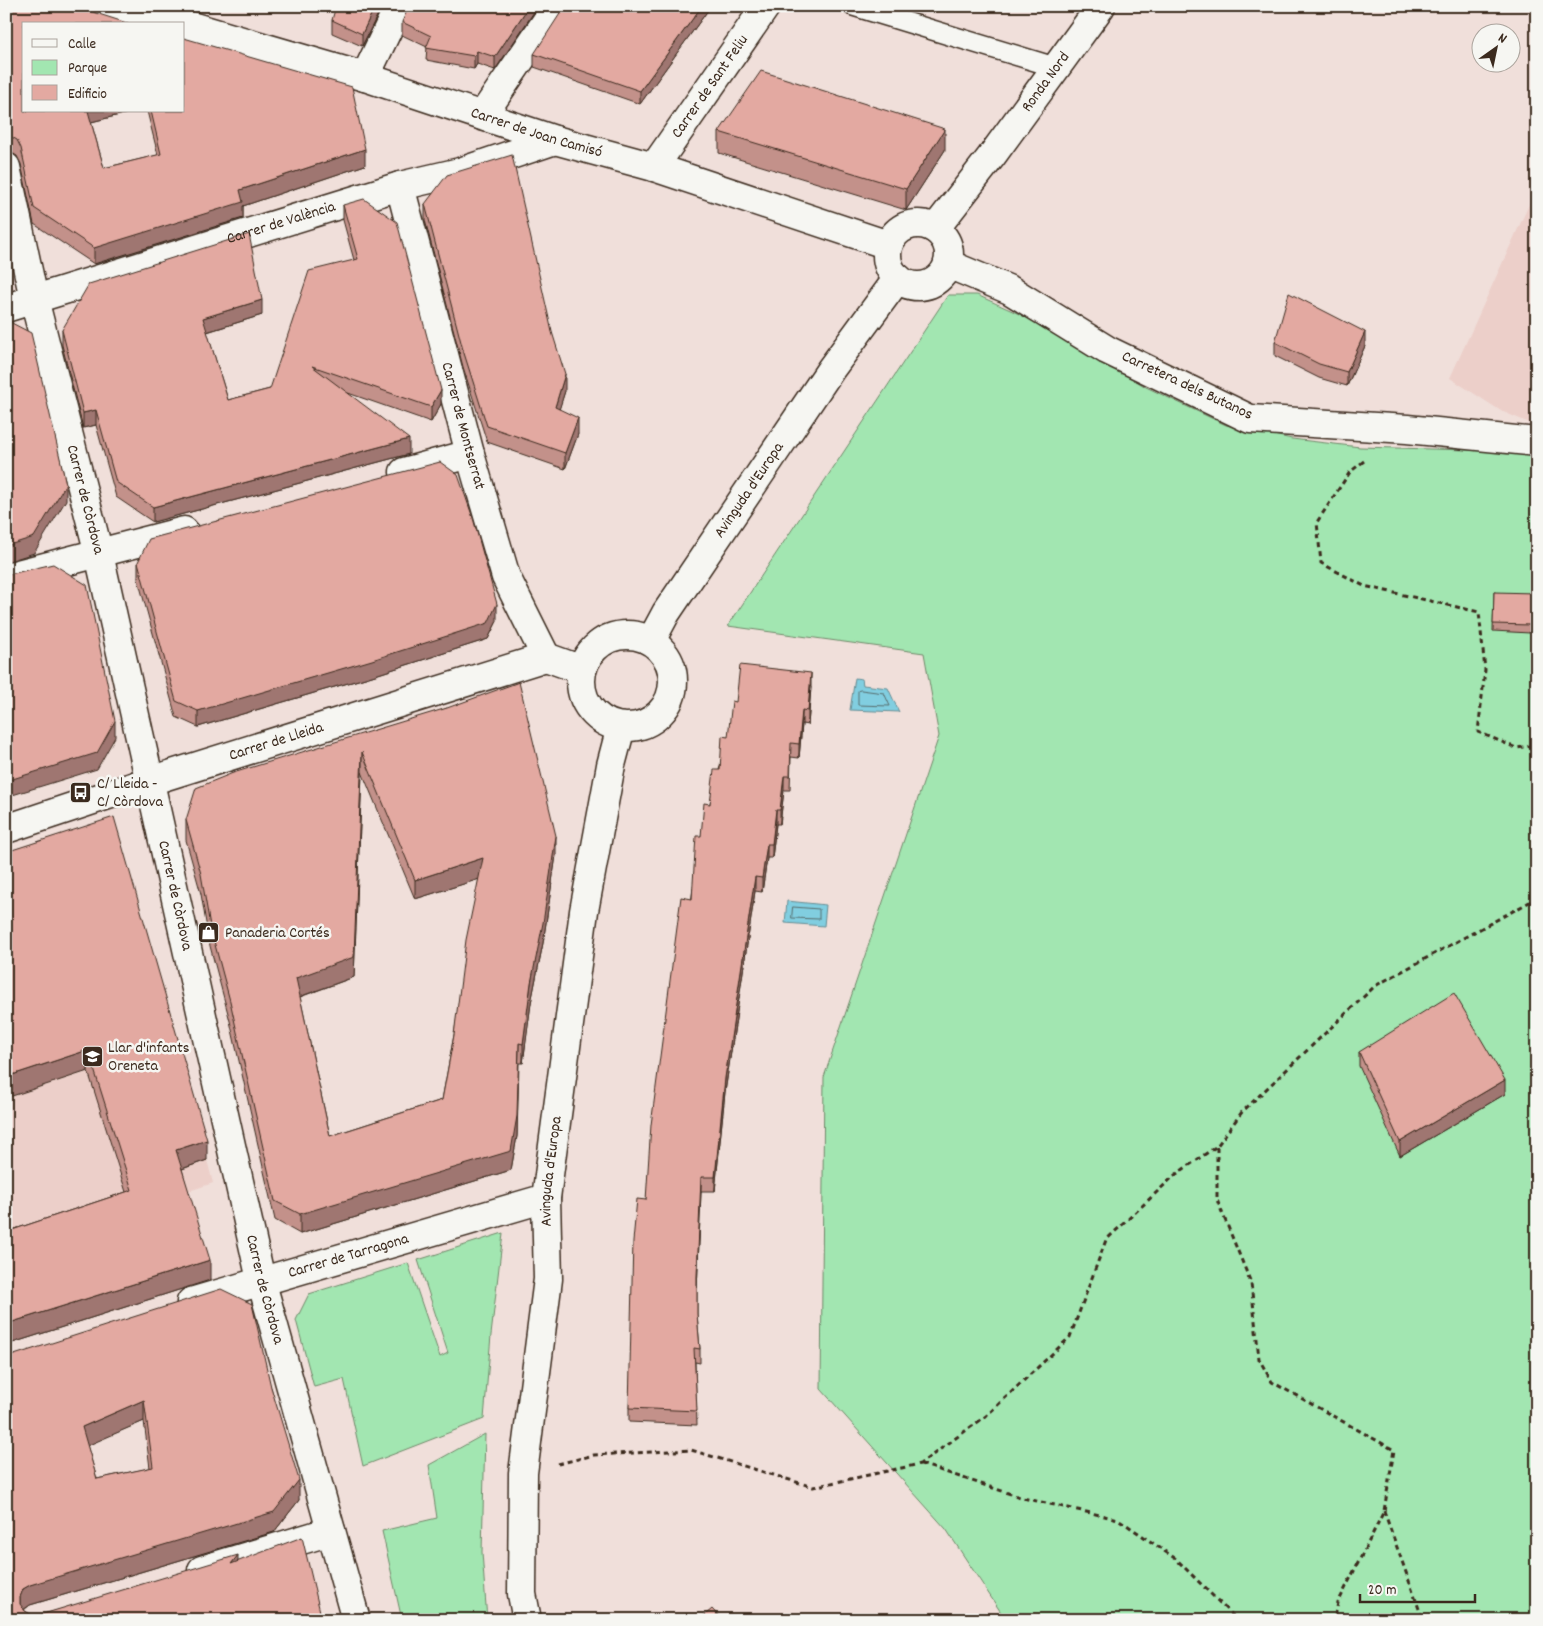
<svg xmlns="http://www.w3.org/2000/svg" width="1543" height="1626" font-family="Dekko,sans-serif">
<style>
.built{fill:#eccfc9}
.green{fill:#a2e6b1;stroke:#6e8868}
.water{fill:#81cee0;stroke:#658c92}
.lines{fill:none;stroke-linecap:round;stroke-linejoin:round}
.shore{stroke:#576c6c;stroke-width:1}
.service-casing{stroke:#3b2a1e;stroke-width:22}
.minor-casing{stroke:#3b2a1e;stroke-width:31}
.tertiary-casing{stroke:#3b2a1e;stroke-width:31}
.path{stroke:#3b2a1e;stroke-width:3;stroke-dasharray:5 4;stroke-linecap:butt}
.service{stroke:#f6f6f2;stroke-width:19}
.minor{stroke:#f6f6f2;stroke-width:28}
.tertiary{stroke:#f6f6f2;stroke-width:28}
.wall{fill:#c3918a;stroke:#3b2a1e;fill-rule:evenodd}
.shaded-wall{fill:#9f7671;stroke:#3b2a1e}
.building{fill:#e3a9a1;stroke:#3b2a1e;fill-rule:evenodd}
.labels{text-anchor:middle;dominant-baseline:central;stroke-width:5;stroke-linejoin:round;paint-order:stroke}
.street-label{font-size:16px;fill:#3b2a1e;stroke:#f6f6f2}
.poi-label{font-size:16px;fill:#3b2a1e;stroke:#f6f6f2;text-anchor:start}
</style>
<rect width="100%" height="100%" fill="#f0dfda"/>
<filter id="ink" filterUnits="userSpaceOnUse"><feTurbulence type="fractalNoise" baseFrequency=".02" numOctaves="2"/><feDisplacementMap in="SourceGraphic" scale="10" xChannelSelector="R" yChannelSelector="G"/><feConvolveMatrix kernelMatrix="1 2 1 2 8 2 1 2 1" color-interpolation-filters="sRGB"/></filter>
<g filter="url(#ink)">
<path class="built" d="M 1537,187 L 1537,426 L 1501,411 L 1450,378 Z
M 6,950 L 207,1160 L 213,1183 L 6,1252 Z"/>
<path class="green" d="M 948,295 L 977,295 L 1017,313 L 1077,345 L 1146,387 L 1226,425 L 1292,439 L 1360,447 L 1504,451 L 1537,457 L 1537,1620 L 1006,1620 L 946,1529 L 821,1389 L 824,1077 L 939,736 L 924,653 L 728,626 Z
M 503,1233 L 491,1335 L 484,1419 L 363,1466 L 344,1379 L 314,1387 L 296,1320 L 309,1294 L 408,1263 L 440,1357 L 448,1353 L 418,1260 Z
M 485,1434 L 482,1552 L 487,1620 L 402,1620 L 382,1531 L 437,1518 L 429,1465 Z"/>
<path class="water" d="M 855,678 L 862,679 L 863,685 L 888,688 L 899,712 L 850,710 Z
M 787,901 L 826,905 L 824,926 L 785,923 Z"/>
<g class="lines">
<path class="shore" d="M 861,690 L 884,693 L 890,706 L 858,705 L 858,691 Z
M 793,907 L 819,909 L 819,919 L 792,918 Z"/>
<defs>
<path id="service" d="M 853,6 L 1058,68"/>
<g id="minor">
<path d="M 108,6 L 183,24"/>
<path id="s1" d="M 184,24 L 365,77 L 555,140 L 654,167 L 888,245"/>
<path d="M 365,77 L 399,6"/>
<path d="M 482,116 L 557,6"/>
<path id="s2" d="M 6,167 L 34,299 L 99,554 L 261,1280 L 356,1620"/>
<path id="s3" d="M 654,167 L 766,6"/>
<path id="s4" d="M 400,186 L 470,454 L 506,577 L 546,657"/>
<path d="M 948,264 L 1010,290 L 1107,350 L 1250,419 L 1407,429 L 1537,442"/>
<path id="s5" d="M 6,308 L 400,186 L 460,172 L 555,140"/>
<path d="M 404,472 L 470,454"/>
<path d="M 6,577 L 184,531"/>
<path d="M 546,657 L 582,670"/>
<path id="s6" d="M 6,829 L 150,781 L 546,657"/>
<path id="s7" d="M 191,1302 L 546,1198"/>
<path d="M 202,1570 L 331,1531"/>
</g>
<g id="tertiary">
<circle cx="918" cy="255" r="31"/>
<path id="s8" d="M 935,229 L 991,157 L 1101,6"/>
<circle cx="627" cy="681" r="46"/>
<path id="s9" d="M 651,641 L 666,613 L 831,369 L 898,278"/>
<path id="s10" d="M 527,1620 L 522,1594 L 523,1473 L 548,1279 L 546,1198 L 584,911 L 611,765 L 621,727"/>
</g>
</defs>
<use href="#service" class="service-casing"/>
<use href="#minor" class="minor-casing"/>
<use href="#tertiary" class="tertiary-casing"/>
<path class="path" d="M 1364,461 L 1350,472 L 1317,522 L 1321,563 L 1364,586 L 1479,612 L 1485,670 L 1478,732 L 1516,748 L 1537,745
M 1217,1147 L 1217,1200 L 1251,1283 L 1259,1359 L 1272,1382 L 1394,1450 L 1384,1511 L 1338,1603 L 1334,1620
M 558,1464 L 594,1455 L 691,1450 L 813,1487 L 920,1464 L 986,1416 L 1070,1337 L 1106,1240 L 1175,1175 L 1217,1146 L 1242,1112 L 1375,986 L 1537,898
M 921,1464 L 1023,1498 L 1118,1519 L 1176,1559 L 1231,1614 L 1242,1620
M 1384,1511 L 1423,1620"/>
<use href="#service" class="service"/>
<use href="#minor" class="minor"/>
<use href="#tertiary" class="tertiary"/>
</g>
<path class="wall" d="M 382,6 L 362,46 L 332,33 L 332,20 Z
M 538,6 L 495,70 L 477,64 L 474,69 L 426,60 L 427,47 L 402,35 L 402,22 Z
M 711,6 L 640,104 L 534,67 L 534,54 Z
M 6,17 L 24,111 L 136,111 L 91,122 L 104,168 L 158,155 L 147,111 L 184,111 L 365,165 L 243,206 L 243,218 L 94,264 L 34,224 L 21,164 L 17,156 L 10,152 L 6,152 Z
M 719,132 L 945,150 L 906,210 L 719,153 Z
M 425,204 L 565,391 L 559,409 L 578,434 L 565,469 L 487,442 L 463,367 L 425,220 Z
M 343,205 L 441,404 L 431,422 L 348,393 L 409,454 L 153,522 L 116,497 L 96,425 L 83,428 L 62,345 L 62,330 L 262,315 L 207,332 L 228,400 L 270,389 L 354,260 L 343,220 Z
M 1275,342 L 1365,346 L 1347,386 L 1319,378 L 1275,356 Z
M 138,562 L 497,621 L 488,639 L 372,676 L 198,727 L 176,717 L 138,579 Z
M 1494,592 L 1534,601 L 1530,633 L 1493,631 Z
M 811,687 L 808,725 L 802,724 L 799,758 L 791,757 L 790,790 L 784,790 L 780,824 L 776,824 L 772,858 L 767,858 L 762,892 L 755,891 L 725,1092 L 715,1191 L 701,1191 L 697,1291 L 697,1314 L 700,1349 L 700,1363 L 695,1362 L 697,1425 L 629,1422 L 629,1408 L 646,1200 L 701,836 L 728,737 Z
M 447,708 L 556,855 L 543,943 L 531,1003 L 523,1063 L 519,1063 L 517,1136 L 511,1170 L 300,1234 L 275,1220 L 230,1021 L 210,946 L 201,894 L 186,840 L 186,820 ZM 362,772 L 415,899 L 479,879 L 454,1035 L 442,1100 L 330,1136 L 300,997 L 354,977 Z
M 6,852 L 207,1160 L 182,1169 L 210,1280 L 6,1345 L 6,1232 L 126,1192 L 88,1071 Z
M 1359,1052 L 1505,1094 L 1400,1156 L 1359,1066 Z
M 6,1356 L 271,1387 L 299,1500 L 274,1532 L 30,1605 L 24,1610 L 25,1611 L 32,1615 L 40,1615 L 238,1561 L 322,1620 L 6,1620 ZM 144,1421 L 150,1468 L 97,1479 L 87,1445 Z"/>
<path class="shaded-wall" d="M 375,6 L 382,6 L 362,46 L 362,34 Z
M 529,6 L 538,6 L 495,70 L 495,57 Z
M 702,6 L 711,6 L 640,104 L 640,91 Z
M 477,51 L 477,64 L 474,69 L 474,56 Z
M 87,111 L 136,111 L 87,123 Z
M 945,129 L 945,150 L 906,210 L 906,189 Z
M 365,149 L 365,165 L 243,206 L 243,218 L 94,264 L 94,248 L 240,190 Z
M 8,235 L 8,251 L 6,253 L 6,237 Z
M 262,300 L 262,315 L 203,333 L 203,318 Z
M 1365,332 L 1365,346 L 1347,386 L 1347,372 Z
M 565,374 L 565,391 L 555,423 L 555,407 Z
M 441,390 L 441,404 L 431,422 L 431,407 Z
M 96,410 L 96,425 L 83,428 L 83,413 Z
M 578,418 L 578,434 L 565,469 L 565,453 Z
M 409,439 L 409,454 L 153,522 L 153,507 Z
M 66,484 L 66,500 L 34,553 L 6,562 L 6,546 Z
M 1534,593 L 1534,601 L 1530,633 L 1530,625 Z
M 497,604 L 497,621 L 488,639 L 372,676 L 198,727 L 198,711 Z
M 811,673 L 811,687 L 808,725 L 808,711 Z
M 802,710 L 802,724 L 799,758 L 799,744 Z
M 115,721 L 115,737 L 97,769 L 6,797 L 6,781 Z
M 362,752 L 362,772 L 354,977 L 296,998 L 296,978 Z
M 784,776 L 784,790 L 780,824 L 780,810 Z
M 776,810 L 776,824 L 772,858 L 772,844 Z
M 556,836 L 556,855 L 543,943 L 531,1003 L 523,1063 L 523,1044 L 531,983 Z
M 767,844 L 767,858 L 762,892 L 762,878 Z
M 483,858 L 483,878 L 415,899 L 415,880 Z
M 755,877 L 755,891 L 725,1092 L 715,1191 L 715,1177 L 725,1078 Z
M 519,1043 L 517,1136 L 511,1170 L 300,1234 L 300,1214 Z
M 88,1050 L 88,1071 L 6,1098 L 6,1077 Z
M 1505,1080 L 1505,1094 L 1400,1156 L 1400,1142 Z
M 207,1140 L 207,1160 L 176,1171 L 176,1150 Z
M 701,1177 L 701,1191 L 697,1291 L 697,1277 Z
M 210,1260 L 210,1280 L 6,1345 L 6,1324 Z
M 144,1400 L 144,1421 L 82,1448 L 82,1427 Z
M 299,1480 L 299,1500 L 274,1532 L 30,1605 L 23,1610 L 20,1617 L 20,1597 L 23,1589 L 30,1585 Z
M 238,1555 L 238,1575 L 231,1564 Z"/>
<path class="building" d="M 12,6 L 74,6 L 130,24 L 24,24 L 24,111 L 88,111 L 104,168 L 161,154 L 151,111 L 184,111 L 184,38 L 352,87 L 365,149 L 240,190 L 243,202 L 94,248 L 34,208 L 21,148 L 17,140 L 10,136 L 6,136 L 6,17 Z
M 336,6 L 375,6 L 362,34 L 332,20 Z
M 409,6 L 529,6 L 495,57 L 477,51 L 474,56 L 426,48 L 431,36 L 402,22 Z
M 565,6 L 702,6 L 640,91 L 534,54 Z
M 761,71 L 945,129 L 906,189 L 719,132 Z
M 512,155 L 552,332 L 565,374 L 555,407 L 578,418 L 565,453 L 487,426 L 463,350 L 425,204 L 447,175 Z
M 364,199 L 397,222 L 441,390 L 431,407 L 312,366 L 409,439 L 153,507 L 116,482 L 96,410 L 83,413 L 62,330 L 89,284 L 249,234 L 262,300 L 203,318 L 228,400 L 270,389 L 309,271 L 358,259 L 343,205 Z
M 1289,293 L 1365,332 L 1347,372 L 1319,364 L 1275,342 Z
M 6,320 L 31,333 L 66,484 L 34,537 L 6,546 Z
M 440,462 L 458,475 L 473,518 L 497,604 L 488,623 L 372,660 L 198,711 L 176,701 L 138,562 L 149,539 Z
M 53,564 L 87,585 L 115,721 L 97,753 L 6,781 L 6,575 Z
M 1494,592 L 1534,593 L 1530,625 L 1493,624 Z
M 740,665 L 811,673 L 808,711 L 802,710 L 799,744 L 791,743 L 790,776 L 784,776 L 780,810 L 776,810 L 772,844 L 767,844 L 762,878 L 755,877 L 725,1078 L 715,1177 L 701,1177 L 697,1277 L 697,1314 L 700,1349 L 694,1348 L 697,1411 L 629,1408 L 633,1241 L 637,1199 L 646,1200 L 651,1125 L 681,897 L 692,899 L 696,836 L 701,836 L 704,803 L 710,804 L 714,770 L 720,770 L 722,736 L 728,737 L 732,701 L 736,702 Z
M 519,682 L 556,836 L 543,923 L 531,983 L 523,1044 L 519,1043 L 517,1116 L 511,1151 L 300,1214 L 275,1201 L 230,1001 L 210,926 L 201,874 L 186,820 L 196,788 L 233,773 L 447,708 ZM 362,752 L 415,880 L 483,858 L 466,940 L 454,1035 L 442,1100 L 330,1136 L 296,978 L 354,957 Z
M 114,817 L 207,1140 L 176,1150 L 210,1260 L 6,1324 L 6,1232 L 132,1190 L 88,1050 L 6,1077 L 6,852 Z
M 1454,993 L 1505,1080 L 1400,1142 L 1359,1052 Z
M 221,1289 L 252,1304 L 271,1387 L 299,1480 L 274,1512 L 30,1585 L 23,1589 L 20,1597 L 20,1604 L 25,1611 L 32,1615 L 40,1615 L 238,1555 L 231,1564 L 302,1537 L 322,1620 L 6,1620 L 6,1356 L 11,1356 ZM 144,1400 L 153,1467 L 97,1479 L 82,1427 Z
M 712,1609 L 722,1620 L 699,1620 Z"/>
</g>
<defs>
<symbol id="bus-square" viewBox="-11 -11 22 22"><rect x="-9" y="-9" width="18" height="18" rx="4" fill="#3b2a1e" stroke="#f6f6f2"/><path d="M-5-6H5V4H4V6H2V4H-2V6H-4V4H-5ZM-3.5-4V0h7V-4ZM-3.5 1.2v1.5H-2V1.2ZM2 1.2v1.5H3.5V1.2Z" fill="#fff"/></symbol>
<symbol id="shop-square" viewBox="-11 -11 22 22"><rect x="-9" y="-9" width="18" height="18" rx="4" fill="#3b2a1e" stroke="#f6f6f2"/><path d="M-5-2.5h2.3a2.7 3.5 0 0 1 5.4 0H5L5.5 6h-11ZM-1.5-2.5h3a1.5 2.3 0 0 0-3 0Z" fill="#fff"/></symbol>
<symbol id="school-square" viewBox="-11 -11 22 22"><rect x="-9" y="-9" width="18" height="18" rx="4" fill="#3b2a1e" stroke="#f6f6f2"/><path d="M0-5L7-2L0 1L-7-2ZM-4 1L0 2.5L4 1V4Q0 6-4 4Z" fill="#fff"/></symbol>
</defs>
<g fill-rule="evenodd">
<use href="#bus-square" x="68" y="780" width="25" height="25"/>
<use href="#shop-square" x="196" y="920" width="25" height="25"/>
<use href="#school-square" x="80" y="1044" width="25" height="25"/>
</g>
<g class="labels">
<g class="street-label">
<text stroke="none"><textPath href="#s8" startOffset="184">Ronda Nord</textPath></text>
<text stroke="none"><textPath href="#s3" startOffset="98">Carrer de Sant Feliu</textPath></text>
<text stroke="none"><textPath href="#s1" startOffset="369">Carrer de Joan Camisó</textPath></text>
<text stroke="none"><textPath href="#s5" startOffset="288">Carrer de València</textPath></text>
<text transform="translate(1187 386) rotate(25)">Carretera dels Butanos</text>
<text stroke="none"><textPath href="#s4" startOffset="248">Carrer de Montserrat</textPath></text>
<text stroke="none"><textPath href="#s9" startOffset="180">Avinguda d'Europa</textPath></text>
<text stroke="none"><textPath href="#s2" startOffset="342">Carrer de Còrdova</textPath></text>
<text stroke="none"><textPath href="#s6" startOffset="284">Carrer de Lleida</textPath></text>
<text stroke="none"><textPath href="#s2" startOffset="748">Carrer de Còrdova</textPath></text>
<text stroke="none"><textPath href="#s10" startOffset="451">Avinguda d'Europa</textPath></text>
<text stroke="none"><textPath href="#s7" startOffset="164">Carrer de Tarragona</textPath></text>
<text stroke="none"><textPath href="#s2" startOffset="1152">Carrer de Còrdova</textPath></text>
</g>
<g class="poi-label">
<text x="97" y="784">C/ Lleida -<tspan x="97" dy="18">C/ Còrdova</tspan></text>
<text x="225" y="933">Panaderia Cortés</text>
<text x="108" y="1048">Llar d'infants<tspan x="108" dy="18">Oreneta</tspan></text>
</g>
</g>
<rect width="1543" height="1626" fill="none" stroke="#f6f6f2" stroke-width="25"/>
<rect x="12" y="12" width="1518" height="1601" fill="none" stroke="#3b2a1e" stroke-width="2" filter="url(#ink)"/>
<rect x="22" y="22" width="162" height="90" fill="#f6f6f2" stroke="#aba49d"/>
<rect x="32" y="39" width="25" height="8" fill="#f6f6f2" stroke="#aba49d"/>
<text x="68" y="48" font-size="15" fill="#3b2a1e">Calle</text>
<rect x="32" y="60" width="25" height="15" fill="#a2e6b1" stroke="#aba49d"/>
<text x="68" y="72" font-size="15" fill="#3b2a1e">Parque</text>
<rect x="32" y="85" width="25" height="15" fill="#e3a9a1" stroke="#aba49d"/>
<text x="68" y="98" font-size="15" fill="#3b2a1e">Edificio</text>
<g transform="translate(1496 48) rotate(33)"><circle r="24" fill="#f6f6f2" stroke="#aba49d"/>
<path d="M0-4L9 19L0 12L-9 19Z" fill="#3b2a1e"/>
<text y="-8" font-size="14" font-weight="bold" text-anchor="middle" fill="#3b2a1e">N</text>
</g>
<path d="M1360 1594v8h115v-8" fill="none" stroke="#3b2a1e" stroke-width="2.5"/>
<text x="1368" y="1594" font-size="15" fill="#3b2a1e" stroke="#f6f6f2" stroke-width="4" paint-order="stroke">20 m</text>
</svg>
